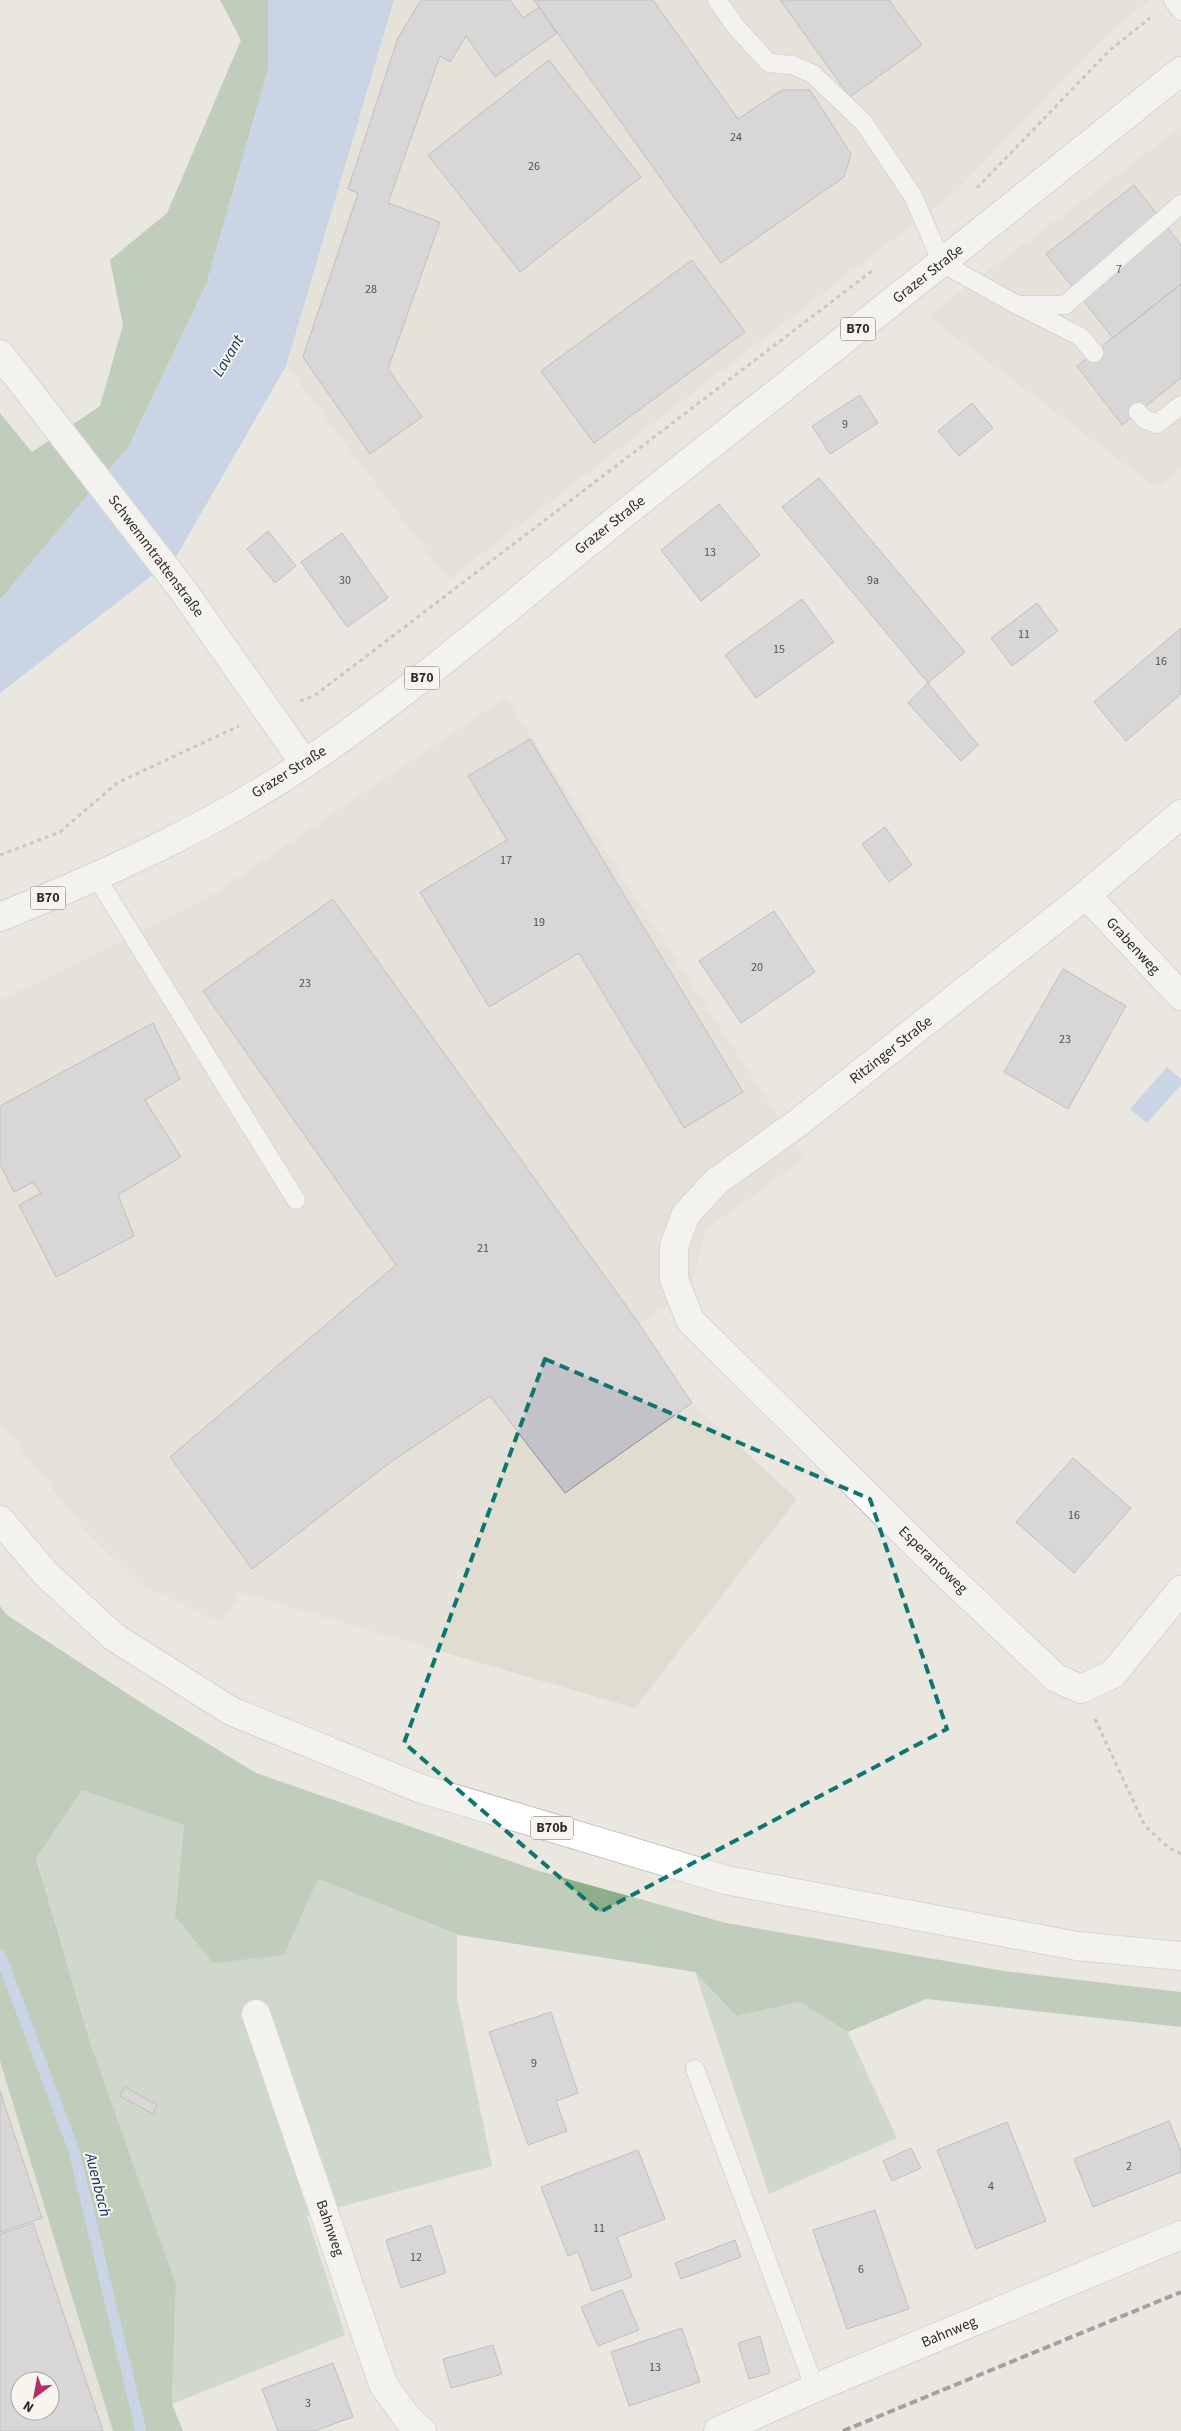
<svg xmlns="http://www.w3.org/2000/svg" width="1181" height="2431" font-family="'Source Sans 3',sans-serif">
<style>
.built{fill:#e0dccf;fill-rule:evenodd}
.green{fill:#afc6ad}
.forest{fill:#8cae89}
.water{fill:#a3bce6}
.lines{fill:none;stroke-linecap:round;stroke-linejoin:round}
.stream{stroke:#a3bce6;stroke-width:11}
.building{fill:#c3c2c9;stroke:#8e8d93;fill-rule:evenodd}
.service-casing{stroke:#c2bfb9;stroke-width:20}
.minor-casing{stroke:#c2bfb9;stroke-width:30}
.primary-casing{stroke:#c2bfb9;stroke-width:30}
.path{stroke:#a3a19c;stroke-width:3;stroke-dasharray:4 4;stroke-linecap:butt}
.service{stroke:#fff;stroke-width:18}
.minor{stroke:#fff;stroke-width:28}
.primary{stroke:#fff;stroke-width:28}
.rail{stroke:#4d4c48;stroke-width:4;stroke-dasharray:8 4;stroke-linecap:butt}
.marked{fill:none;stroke:#0f766e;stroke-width:4;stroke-dasharray:10 6;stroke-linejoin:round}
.labels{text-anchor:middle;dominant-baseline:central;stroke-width:4;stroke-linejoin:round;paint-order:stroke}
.number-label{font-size:12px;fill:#525251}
.shield{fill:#f7f5ee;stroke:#6a6864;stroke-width:1}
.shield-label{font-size:14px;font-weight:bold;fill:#2d2c29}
.street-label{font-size:15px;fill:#2d2c29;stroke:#f7f5ee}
.water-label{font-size:16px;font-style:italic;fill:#0d2c5d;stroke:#f7f5ee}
</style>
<rect width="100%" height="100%" fill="#eae7e1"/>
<path class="built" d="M 394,0 L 1150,0 L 1102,39 L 958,190 L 448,580 L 286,366 Z
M 1181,127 L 1181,469 L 1157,488 L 927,316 Z
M 506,697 L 805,1158 L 706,1230 L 691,1289 L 640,1325 L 692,1403 L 797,1499 L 635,1708 L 241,1593 L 222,1624 L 140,1584 L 86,1531 L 0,1423 L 0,999 L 54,975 L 209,897 Z
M 0,2061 L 113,2431 L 0,2431 ZM 20,2381 L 50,2381 L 50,2411 L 20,2411 Z"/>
<path class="green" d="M 82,1789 L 184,1824 L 175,1916 L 284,1955 L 318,1879 L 457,1935 L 457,1998 L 492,2166 L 307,2216 L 345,2335 L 172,2404 L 176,2284 L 91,2045 L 36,1857 Z
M 695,1972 L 736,2016 L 800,2002 L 848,2032 L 897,2138 L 769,2194 Z"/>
<path class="forest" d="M 220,0 L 268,0 L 268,70 L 206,285 L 129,446 L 0,600 L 0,413 L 32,452 L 100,406 L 123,325 L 110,260 L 167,213 L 241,40 Z
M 0,1606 L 7,1615 L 148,1707 L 256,1773 L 539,1871 L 726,1923 L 1004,1971 L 1181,1992 L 1181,2027 L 926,1999 L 848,2032 L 800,2002 L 736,2016 L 695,1972 L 458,1935 L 318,1879 L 284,1955 L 213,1963 L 175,1916 L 184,1825 L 82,1790 L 36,1858 L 91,2045 L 176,2284 L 172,2404 L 183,2431 L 113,2431 L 0,2061 Z"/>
<path class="water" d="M 268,0 L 394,0 L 286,366 L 176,557 L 0,693 L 0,600 L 129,446 L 206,285 L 268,70 Z
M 1167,1067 L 1181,1079 L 1181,1085 L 1147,1123 L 1130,1109 Z"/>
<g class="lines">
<path class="stream" d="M 0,1954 L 74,2151 L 141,2431"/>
</g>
<path class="building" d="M 421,0 L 510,0 L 523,18 L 539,7 L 557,33 L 495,77 L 466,36 L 450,62 L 440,56 L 388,203 L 440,222 L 388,369 L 422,417 L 370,454 L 303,357 L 358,193 L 348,189 L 398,38 Z
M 534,0 L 653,0 L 738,119 L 782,90 L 810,90 L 851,154 L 844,177 L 721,263 Z
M 780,0 L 889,0 L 922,45 L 850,97 Z
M 549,60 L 641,177 L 520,272 L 428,155 Z
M 1134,185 L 1181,245 L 1181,284 L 1113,338 L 1046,254 Z
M 692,260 L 745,332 L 594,443 L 541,371 Z
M 1181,284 L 1181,378 L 1122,425 L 1077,366 Z
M 860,395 L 878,423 L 830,454 L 812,426 Z
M 972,403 L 993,428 L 959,456 L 938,431 Z
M 819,478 L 965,652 L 928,683 L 782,507 Z
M 719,504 L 760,555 L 701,601 L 661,550 Z
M 268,531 L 296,566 L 275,583 L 247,549 Z
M 342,533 L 388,598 L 347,627 L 301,562 Z
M 802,599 L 834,642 L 756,698 L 725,655 Z
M 1037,603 L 1058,631 L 1012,666 L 991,638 Z
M 1181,628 L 1181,694 L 1126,741 L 1094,702 Z
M 928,683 L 978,745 L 961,761 L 908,703 Z
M 530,739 L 743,1092 L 684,1128 L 579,953 L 489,1007 L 420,892 L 507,840 L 468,776 Z
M 885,827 L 912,865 L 889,882 L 862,844 Z
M 333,899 L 640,1325 L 692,1403 L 565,1493 L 490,1396 L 392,1461 L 252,1569 L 170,1457 L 396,1265 L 203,991 Z
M 774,911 L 815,972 L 741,1023 L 699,961 Z
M 1063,969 L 1126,1006 L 1068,1109 L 1004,1072 Z
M 153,1023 L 180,1079 L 145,1100 L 181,1157 L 118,1195 L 134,1236 L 56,1277 L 19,1205 L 41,1193 L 33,1182 L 14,1192 L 0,1164 L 0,1106 Z
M 1073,1458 L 1131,1508 L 1074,1573 L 1016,1522 Z
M 551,2012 L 578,2093 L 556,2101 L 567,2131 L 528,2145 L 489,2032 Z
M 125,2087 L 157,2105 L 153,2114 L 120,2096 Z
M 0,2091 L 42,2218 L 0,2232 Z
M 1169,2121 L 1181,2151 L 1181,2172 L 1093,2207 L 1074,2159 Z
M 1007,2122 L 1046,2221 L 976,2249 L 937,2150 Z
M 911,2148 L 921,2168 L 892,2181 L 883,2161 Z
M 638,2150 L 665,2219 L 617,2237 L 632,2277 L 592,2291 L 578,2252 L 568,2256 L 541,2187 Z
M 875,2210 L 909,2309 L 847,2329 L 813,2230 Z
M 33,2223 L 103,2431 L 0,2431 L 0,2234 ZM 20,2381 L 50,2381 L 50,2411 L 20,2411 Z
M 431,2225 L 446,2273 L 401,2288 L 386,2240 Z
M 735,2240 L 741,2257 L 681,2279 L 675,2263 Z
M 622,2290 L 639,2330 L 598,2346 L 581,2307 Z
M 682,2328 L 700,2382 L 629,2406 L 611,2352 Z
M 760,2336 L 770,2373 L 749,2379 L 738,2343 Z
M 493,2345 L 502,2374 L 451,2388 L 443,2359 Z
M 333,2363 L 353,2417 L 315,2431 L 278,2431 L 262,2389 Z"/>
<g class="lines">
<defs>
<path id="service" d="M 717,0 L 736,27 L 769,63 L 792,65 L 813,74 L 864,123 L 913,196 L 942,263 L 1017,305 L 1065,305 L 1181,204
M 1173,0 L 1181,11
M 1022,307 L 1081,337 L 1094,353
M 1138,412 L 1144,419 L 1157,424 L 1181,405
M 97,878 L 296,1200
M 695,2069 L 815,2388"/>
<path id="minor" d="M 0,354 L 182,589 L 305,764
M 1181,814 L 1086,895 L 799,1122 L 717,1181 L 686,1214 L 674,1246 L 674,1279 L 690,1320 L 947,1575 L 1056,1678 L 1081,1689 L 1113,1674 L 1181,1590
M 1086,895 L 1181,996
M 256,2014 L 383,2384 L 408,2419 L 422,2431
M 718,2431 L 815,2388 L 1181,2235"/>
<path id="primary" d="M 0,917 C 106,874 211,827 307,762 C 420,686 523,594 630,509 C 815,364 998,218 1181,71
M 0,1520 L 46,1574 L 114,1637 L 231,1711 L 419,1788 L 726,1880 L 1077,1946 L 1181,1956"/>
</defs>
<use href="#service" class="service-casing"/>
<use href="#minor" class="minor-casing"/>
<use href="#primary" class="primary-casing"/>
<path class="path" d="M 977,188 L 1110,50 L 1150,18
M 300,701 L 314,696 L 872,271
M 0,855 L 60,832 L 117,783 L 239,726
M 1095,1719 L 1145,1826 L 1168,1847 L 1181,1854"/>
<use href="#service" class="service"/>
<use href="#minor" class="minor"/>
<use href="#primary" class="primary"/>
<path class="rail" d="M 843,2431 L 1181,2292"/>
</g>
<path d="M0 0H1181V2431H0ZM 545,1359 L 870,1499 L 947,1729 L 600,1912 L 404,1743 Z" fill="#eae7e1" fill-opacity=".55" fill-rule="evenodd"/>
<path class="marked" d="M 545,1359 L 870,1499 L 947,1729 L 600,1912 L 404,1743 Z"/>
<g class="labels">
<g class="number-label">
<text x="736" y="137">24</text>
<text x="534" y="166">26</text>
<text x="1119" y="269">7</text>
<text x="371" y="289">28</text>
<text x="845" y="424">9</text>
<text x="710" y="552">13</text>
<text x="345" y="580">30</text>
<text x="873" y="580">9a</text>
<text x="1024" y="634">11</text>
<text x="779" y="649">15</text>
<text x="1161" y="661">16</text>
<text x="506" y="860">17</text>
<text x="539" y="922">19</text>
<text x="757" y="967">20</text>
<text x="305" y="983">23</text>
<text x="1065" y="1039">23</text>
<text x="483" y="1248">21</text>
<text x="1074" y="1515">16</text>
<text x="534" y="2063">9</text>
<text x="1129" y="2166">2</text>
<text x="991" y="2186">4</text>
<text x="599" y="2228">11</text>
<text x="416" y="2257">12</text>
<text x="861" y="2269">6</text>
<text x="655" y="2367">13</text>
<text x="308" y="2403">3</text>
</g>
<g class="shield">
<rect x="840.5" y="317.5" width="35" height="23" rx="4"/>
<rect x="404.5" y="666.5" width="35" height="23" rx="4"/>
<rect x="30.5" y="886.5" width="35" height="23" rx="4"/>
<rect x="531" y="1816.5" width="42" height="23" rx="4"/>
</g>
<g class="shield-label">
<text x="858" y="329">B70</text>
<text x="422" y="678">B70</text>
<text x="48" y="898">B70</text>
<text x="552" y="1828">B70b</text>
</g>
<g class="street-label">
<text transform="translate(928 274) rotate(-38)">Grazer Straße</text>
<text transform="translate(610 525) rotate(-38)">Grazer Straße</text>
<text transform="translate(156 556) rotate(53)">Schwemmtrattenstraße</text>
<text transform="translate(289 772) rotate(-32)">Grazer Straße</text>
<text transform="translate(1133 946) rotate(47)">Grabenweg</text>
<text transform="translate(891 1050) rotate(-38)">Ritzinger Straße</text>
<text transform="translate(933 1560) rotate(44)">Esperantoweg</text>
<text transform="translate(330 2228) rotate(71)">Bahnweg</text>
<text transform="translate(949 2332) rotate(-23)">Bahnweg</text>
</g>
<g class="water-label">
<text transform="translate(228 356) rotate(-59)">Lavant</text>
<text transform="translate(98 2185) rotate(76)">Auenbach</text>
</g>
</g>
<g transform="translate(35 2396) rotate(212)"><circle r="24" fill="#f7f5ee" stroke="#a6a59f"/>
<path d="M0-4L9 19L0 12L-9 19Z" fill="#b92d67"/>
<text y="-8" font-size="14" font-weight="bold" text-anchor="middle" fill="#2d2c29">N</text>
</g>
</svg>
